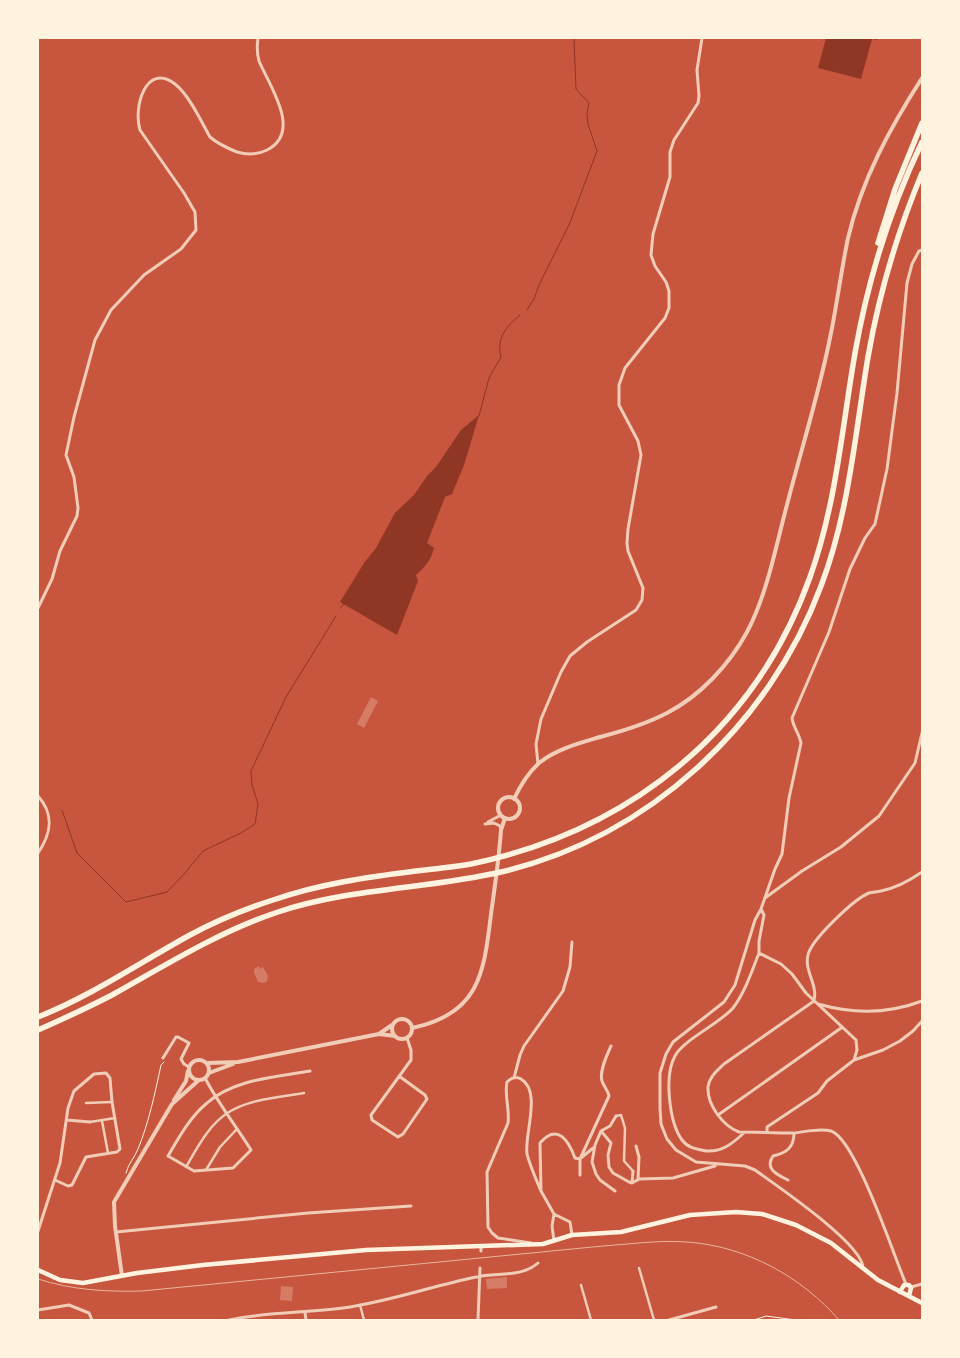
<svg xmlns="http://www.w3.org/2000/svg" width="960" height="1358" font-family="Poppins,sans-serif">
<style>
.water{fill:#8f3625}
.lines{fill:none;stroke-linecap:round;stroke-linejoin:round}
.stream{stroke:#8f3625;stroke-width:1}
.building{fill:#d67c66}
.path{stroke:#fff3e0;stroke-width:1}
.pedestrian{stroke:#f1ccb7;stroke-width:2.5}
.minor{stroke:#f1ccb7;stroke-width:3}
.tertiary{stroke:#f1ccb7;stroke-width:4}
.primary{stroke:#fff3e0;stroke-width:4.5}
.motorway{stroke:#fff3e0;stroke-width:5.5}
.rail{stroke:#e9b49f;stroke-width:1}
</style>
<rect width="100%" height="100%" fill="#c8553d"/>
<path class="water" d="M 826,38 L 877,38 L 877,40 L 872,39 L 861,79 L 818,68 Z
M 479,415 L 464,465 L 452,494 L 445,497 L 427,543 L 434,548 C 431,560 425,567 416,575 L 418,581 L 397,635 L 340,602 L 364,563 L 376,548 L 395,513 L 414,495 L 427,476 L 436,467 L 461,430 Z"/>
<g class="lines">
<path class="stream" d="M 527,310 L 534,299 L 539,285 L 569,225 L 597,151 L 588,124 L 587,113 L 589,103 L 576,89 L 574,38
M 479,416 L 489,378 L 501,357 C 496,338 506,327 520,315
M 341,608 L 344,603
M 62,810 L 77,853 L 126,902 L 167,892 L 184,874 L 203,851 L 241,833 L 255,824 L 258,804 L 252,785 L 251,771 L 286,697 L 336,616"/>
</g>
<path class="building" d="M 371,697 L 378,701 L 364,728 L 357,724 Z
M 259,966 L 260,969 L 263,967 L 268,976 L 267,981 L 264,983 L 258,982 L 254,972 L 254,969 Z
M 507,1277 L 507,1288 L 487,1289 L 486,1279 Z
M 281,1286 L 293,1287 L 292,1301 L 280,1300 Z"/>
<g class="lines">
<path class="path" d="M 126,1173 C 128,1164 135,1157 138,1149 C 149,1122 155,1093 161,1065 L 164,1062
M 754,1320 L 766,1316 L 796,1320"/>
<path class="pedestrian" d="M 86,1103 L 112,1102
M 616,1116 L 621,1115 L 625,1128 L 624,1161 L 633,1171
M 102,1121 L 108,1153
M 90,1122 L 115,1118
M 186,1167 C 197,1148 209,1124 229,1112 C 250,1099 280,1097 304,1093
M 206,1170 L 220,1147 L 237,1129
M 639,1268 L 654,1320
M 581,1285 L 591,1320
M 360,1305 L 364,1320"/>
<path class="minor" d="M 38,608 L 52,579 L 60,551 L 77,516 L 78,508 L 74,477 L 66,455 L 74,417 L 95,340 L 111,310 L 144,275 L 181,249 L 196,230 L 195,212 L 184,193 L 140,130 C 133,107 146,62 175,84 C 189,95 201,121 210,137 C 218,144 227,148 237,152 C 247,155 257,155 267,150 C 303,132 269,85 259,61 C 257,54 257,45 258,38
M 538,764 L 536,744 L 541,719 L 561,672 L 570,656 L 587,642 L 636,610 L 642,600 L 643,588 L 628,551 L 627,543 L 628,529 L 641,455 L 638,441 L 619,405 L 619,385 L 625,368 L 665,318 L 669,308 L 669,291 L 666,282 L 655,266 L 651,255 L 653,234 L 670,177 L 670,152 L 674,140 L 698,103 L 699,96 L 697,70 L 702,38
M 38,796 C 55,815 51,834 38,853
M 488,822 L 501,815
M 485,824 L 494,823 L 500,826 L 501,829
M 765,898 L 802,871 L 841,847 L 879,816 L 915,763 L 922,733
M 759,953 L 759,941 L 764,915 L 761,909
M 814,1000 C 818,985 804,971 808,955 C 811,940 854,899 869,893 C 873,892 877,892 881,891 C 896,888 909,881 922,872
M 814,1001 L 724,1064 C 717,1071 709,1077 708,1087 C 707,1105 723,1126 739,1132 C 757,1132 775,1133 793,1133 C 805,1132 819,1128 831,1131 C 856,1139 894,1257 906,1284
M 818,1004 C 853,1014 888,1014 922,1001
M 163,1058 L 176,1037 L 178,1037 L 189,1043 L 181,1059 L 184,1064 L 189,1067
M 399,1076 L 425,1095 L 427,1099 L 403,1134 L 398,1137 L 372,1120 L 371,1115 L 411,1060 L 411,1050 L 407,1038
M 205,1078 C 218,1103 236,1126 251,1150 L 233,1168 L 194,1171 L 168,1156 C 179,1137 190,1117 207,1103 C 234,1079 276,1077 310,1071
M 514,1078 L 520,1055 L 524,1046 L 563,991 L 570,967 L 572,942
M 718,1115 L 841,1028
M 67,1120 L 90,1122
M 601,1131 L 611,1143 L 608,1155 L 609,1167 L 613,1173 L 629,1182 L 632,1183 L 639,1179 L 673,1178 L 715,1166
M 745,1132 C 733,1143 723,1152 706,1151 C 696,1149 688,1148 682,1140 C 669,1122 664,1075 675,1056 C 683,1040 719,1024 733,1008 C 745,992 752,971 759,953 L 781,964 L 792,974 L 806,993 L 856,1040 L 857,1050 L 854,1060
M 767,1132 L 767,1127 L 818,1093 L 827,1081 L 854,1060 L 883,1050 L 900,1041 L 913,1031 L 922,1021
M 636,1146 L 639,1157 L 638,1180
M 581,1158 L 593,1148
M 580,1175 L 580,1159 L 609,1096 C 608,1090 604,1087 602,1081 C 599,1071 607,1055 611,1046
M 788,1180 C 778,1175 764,1169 773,1156 C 786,1153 794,1148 794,1133
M 632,1183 L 633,1171
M 615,1191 L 600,1180 L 596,1174 L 592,1162 L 595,1145 L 601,1131 L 610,1126 L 616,1116
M 38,1231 L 60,1163 L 68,1108 L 74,1091 L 94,1074 L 106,1073 L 110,1078 L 112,1102 L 120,1149 L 117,1152 L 86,1157 L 72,1185 L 68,1186 L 55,1180
M 116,1232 L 308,1213 L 411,1206
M 572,1235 L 570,1222 L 554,1214 L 541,1191 L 540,1143 C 558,1122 569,1142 575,1158 L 580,1159
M 554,1241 L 552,1226 L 554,1214
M 531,1243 L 498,1238 L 492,1233 L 488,1227 L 487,1172 L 508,1123 C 510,1109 504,1095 507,1082 C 511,1078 516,1076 521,1079 C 542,1091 524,1135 527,1154 C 530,1166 536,1179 541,1191
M 481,1246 L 481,1251
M 863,1268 C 863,1244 777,1186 755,1170 L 745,1166 L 696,1162 L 676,1150 L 667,1139 L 661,1124 L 660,1108 L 660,1073 L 666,1054 L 673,1042 L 724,1002 L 735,985 L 755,920 L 761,909 L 775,869 L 782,854 L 789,798 L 801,743 C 799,733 793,727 792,718 L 829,632 L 850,569 L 865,538 L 875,524 L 887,469 L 897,393 L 907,283 L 912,264 L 919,251 L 922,250
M 911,1287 L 922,1284
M 38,1310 L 69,1305 L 89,1313 L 92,1320
M 305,1312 L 306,1320
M 229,1320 C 266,1312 305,1313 343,1308 C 388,1302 432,1286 476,1277 C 497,1272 521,1278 538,1263
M 478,1320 L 480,1268
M 669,1320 L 716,1307"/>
<path class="tertiary" d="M498 808a11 11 0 1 1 22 0a11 11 0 1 1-22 0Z
M 514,799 C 520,786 528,773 539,763 C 556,749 580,743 600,737 C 623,731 646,724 667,713 C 700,696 729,665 747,632 C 768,592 776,545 788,501 C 802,447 819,393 830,338 C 837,305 841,271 848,238 C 862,179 890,128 922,78
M392 1029a10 10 0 1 1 20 0a10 10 0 1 1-20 0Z
M 412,1028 C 480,1014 484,972 491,914 C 495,886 499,858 501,830 L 505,818
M 379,1034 L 392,1025
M189 1070a10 10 0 1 1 20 0a10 10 0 1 1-20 0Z
M 208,1063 L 238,1062 L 379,1034 L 395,1036
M 209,1073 L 233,1064
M 174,1100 L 186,1081 L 188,1071
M 122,1276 L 115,1226 L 114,1202 L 172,1104 L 199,1080"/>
<path class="primary" d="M 38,1270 L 60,1280 L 83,1283 L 137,1273 L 203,1265 L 366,1250 L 543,1244 L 572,1235 L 621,1232 L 690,1215 L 736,1212 L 762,1214 L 796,1225 L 831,1243 L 878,1280 L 922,1303
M 900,1292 L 904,1285 L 909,1285 L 911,1288 L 909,1296"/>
<path class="motorway" d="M 878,243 L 895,189 L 922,123
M 38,1017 C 91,996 139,963 190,935 C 216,921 245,909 273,900 C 319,884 368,877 416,871 C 434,869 453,867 471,864 C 629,831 755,731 810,577 C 836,505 842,428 855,353 C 868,279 890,209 922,142
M 38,1030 C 63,1019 87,1008 112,995 C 166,965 218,932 278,912 C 350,888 427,889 501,872 C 647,838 769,726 821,586 C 849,513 855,434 868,357 C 879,294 897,233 922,173"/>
<path class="rail" d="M 38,1279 C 72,1290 106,1292 142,1291 L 603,1246 C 631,1244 659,1240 687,1242 C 746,1246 802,1277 839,1320"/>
</g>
<rect width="960" height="1358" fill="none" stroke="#fff3e0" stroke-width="78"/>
</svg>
